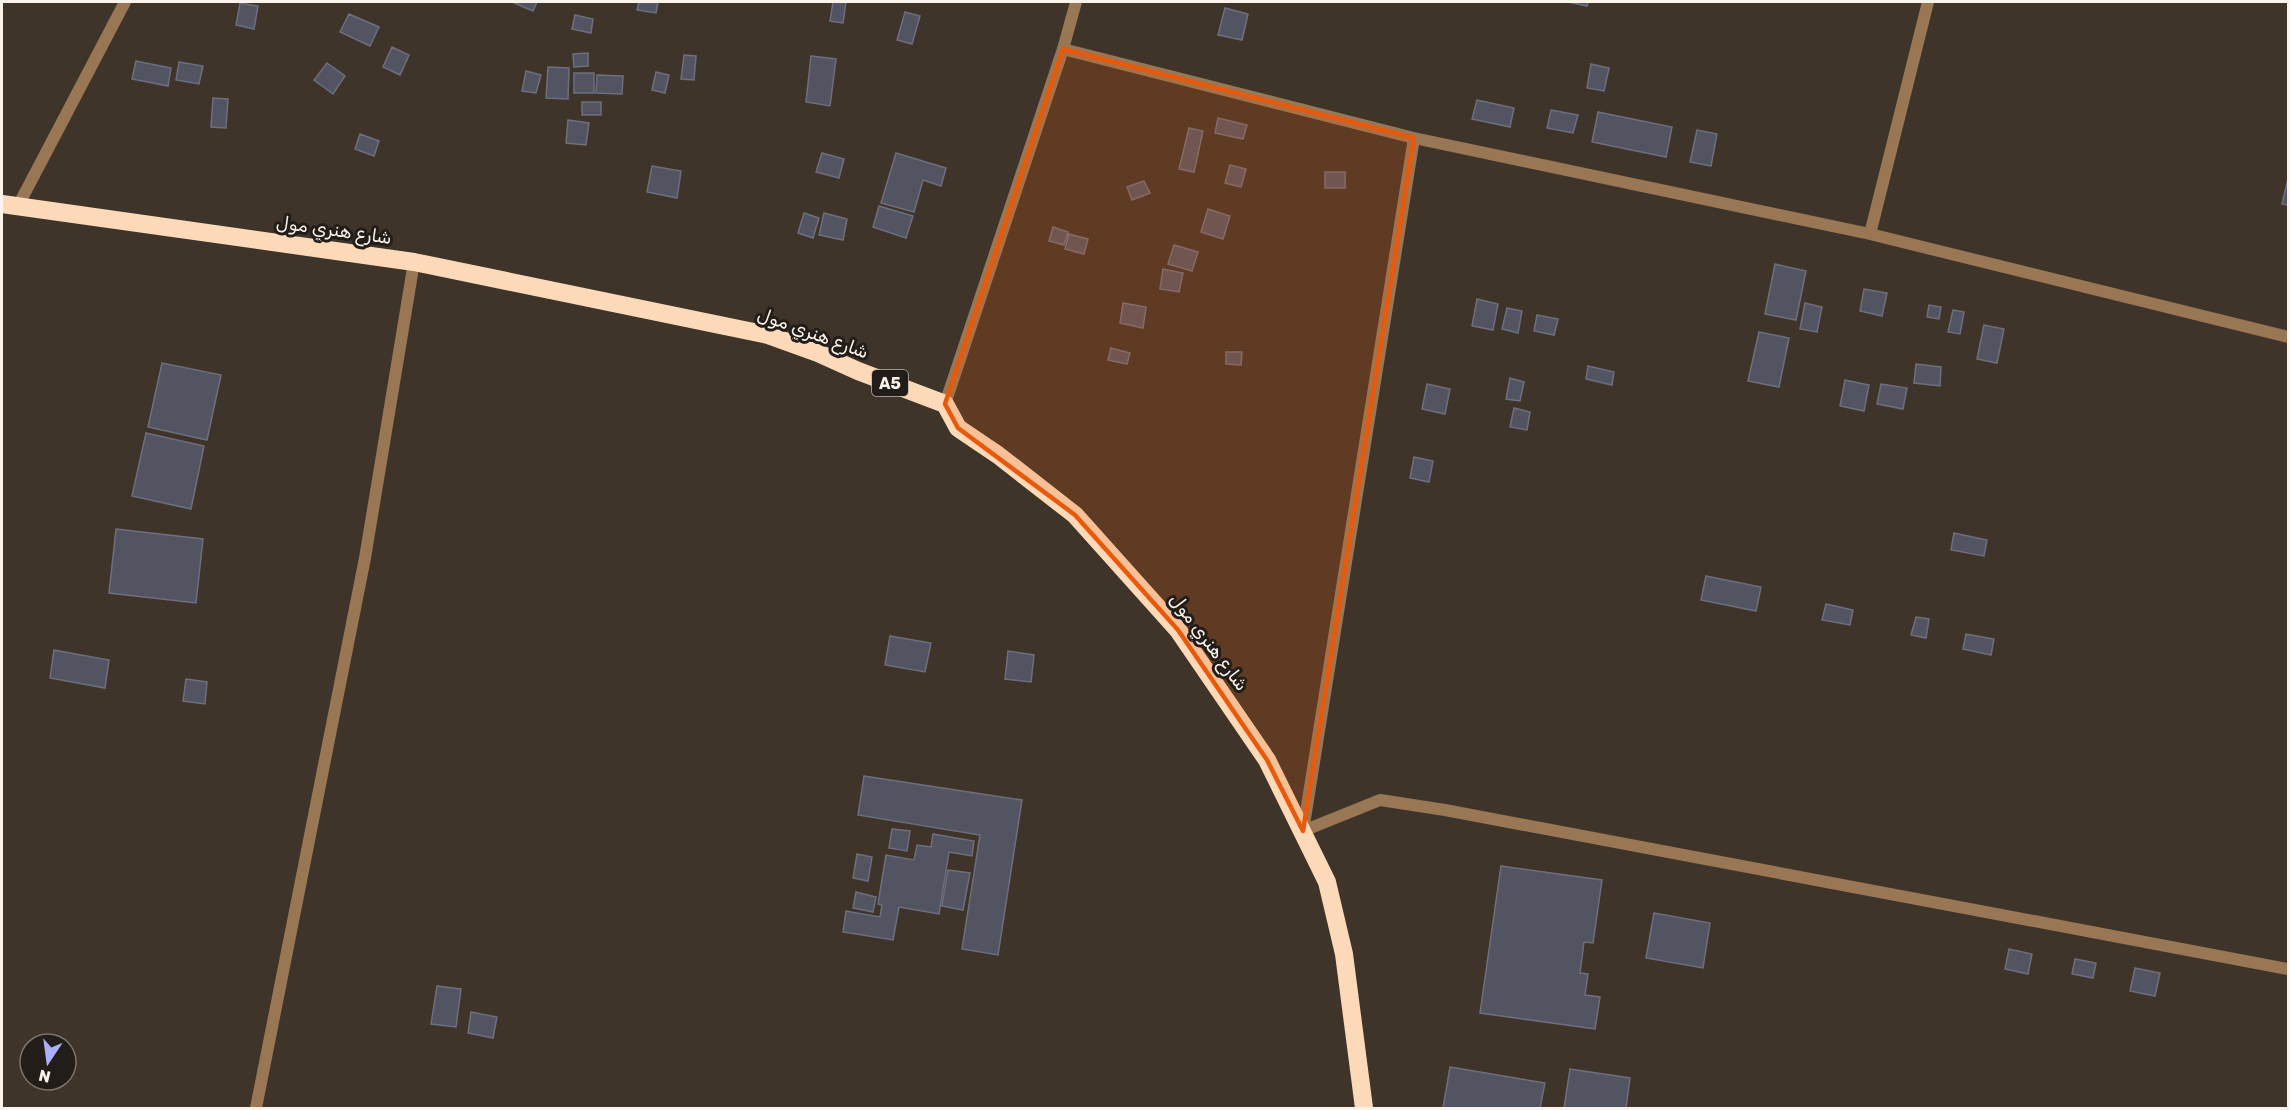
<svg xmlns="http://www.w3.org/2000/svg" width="2290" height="1110" font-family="Rubik,Cairo,sans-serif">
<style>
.building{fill:#535462;stroke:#6d6f7e;stroke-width:1.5}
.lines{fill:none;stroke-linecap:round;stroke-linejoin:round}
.street{stroke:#997754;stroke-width:12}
.highway{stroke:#fcdab9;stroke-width:18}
.marked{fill:#e8590c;fill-opacity:0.2;stroke:#e8590c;stroke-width:4.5;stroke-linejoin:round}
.labels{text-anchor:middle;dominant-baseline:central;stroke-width:6;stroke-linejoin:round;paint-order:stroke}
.shield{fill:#221d18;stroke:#b9b3ac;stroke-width:1.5}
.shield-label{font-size:16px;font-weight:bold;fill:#faf3ec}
.street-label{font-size:18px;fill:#faf3ec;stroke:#221d18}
</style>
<rect width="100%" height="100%" fill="#3f342a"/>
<path class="building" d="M 512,2 L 537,2 L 533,11 Z
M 639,2 L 658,2 L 656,13 L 637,10 Z
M 833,2 L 846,2 L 843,23 L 830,21 Z
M 1568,2 L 1588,2 L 1587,6 Z
M 240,3 L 258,6 L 254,29 L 236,25 Z
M 1225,8 L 1248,14 L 1242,40 L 1218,35 Z
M 905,12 L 920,16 L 912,44 L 897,40 Z
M 349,14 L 379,27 L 370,46 L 340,32 Z
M 575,15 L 593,19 L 591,33 L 572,29 Z
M 392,47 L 409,55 L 400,75 L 383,67 Z
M 588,53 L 588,66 L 574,67 L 573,54 Z
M 684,55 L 696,56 L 694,80 L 681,79 Z
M 811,56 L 836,59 L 830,106 L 806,102 Z
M 136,61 L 171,68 L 168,86 L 132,79 Z
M 179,62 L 203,66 L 199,84 L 176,80 Z
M 327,63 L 345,76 L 333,94 L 314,80 Z
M 1591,64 L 1609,68 L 1604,91 L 1587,88 Z
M 548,67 L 569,68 L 568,99 L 546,98 Z
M 526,71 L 541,75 L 536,93 L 522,91 Z
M 656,72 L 669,75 L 665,93 L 652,90 Z
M 574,73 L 594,73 L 594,93 L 574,93 Z
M 597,75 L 623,76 L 622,94 L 596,93 Z
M 213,98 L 228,99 L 226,128 L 211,127 Z
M 1477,100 L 1514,108 L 1510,127 L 1472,119 Z
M 582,102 L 601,102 L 601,115 L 582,115 Z
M 1551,110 L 1578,115 L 1573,133 L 1547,128 Z
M 1598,112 L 1672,127 L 1666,157 L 1592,142 Z
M 1218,118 L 1247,125 L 1243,139 L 1215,133 Z
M 568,120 L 589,123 L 586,145 L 566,143 Z
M 1189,128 L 1203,131 L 1194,172 L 1179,169 Z
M 1697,130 L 1717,134 L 1711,166 L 1690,162 Z
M 360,134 L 379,141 L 374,156 L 355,149 Z
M 822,153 L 844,159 L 839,178 L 816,172 Z
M 896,153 L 946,168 L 941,186 L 923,180 L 914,212 L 881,203 Z
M 1230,165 L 1246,169 L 1241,187 L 1225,183 Z
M 652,166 L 681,171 L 677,198 L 647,192 Z
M 1325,172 L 1345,172 L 1345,188 L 1325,188 Z
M 2288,179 L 2288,205 L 2282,204 Z
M 1144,181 L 1150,193 L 1132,200 L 1127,187 Z
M 879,206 L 913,216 L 906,238 L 873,227 Z
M 1208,209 L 1230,216 L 1223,239 L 1201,232 Z
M 804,213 L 819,218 L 813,238 L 798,233 Z
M 824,213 L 847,219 L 843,240 L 819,235 Z
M 1053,227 L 1068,232 L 1064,245 L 1049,241 Z
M 1069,234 L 1088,239 L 1084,254 L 1065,249 Z
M 1174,245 L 1198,252 L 1192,271 L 1168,264 Z
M 1775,264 L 1806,271 L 1796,320 L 1765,314 Z
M 1163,269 L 1183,273 L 1179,292 L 1160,289 Z
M 1864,289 L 1887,293 L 1882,316 L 1860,311 Z
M 1477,299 L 1498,304 L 1493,330 L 1472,326 Z
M 1123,303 L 1146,307 L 1143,328 L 1120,323 Z
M 1805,303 L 1822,307 L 1817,332 L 1800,329 Z
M 1929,305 L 1941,307 L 1939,319 L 1927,317 Z
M 1507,308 L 1522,311 L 1518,333 L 1502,329 Z
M 1953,310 L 1964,312 L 1960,334 L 1948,332 Z
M 1537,315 L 1558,319 L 1554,335 L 1534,331 Z
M 1984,325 L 2004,329 L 1997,363 L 1977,359 Z
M 1759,332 L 1789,338 L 1779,387 L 1748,381 Z
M 1111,348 L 1130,353 L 1127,364 L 1108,360 Z
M 1226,352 L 1242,352 L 1241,365 L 1226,364 Z
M 162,363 L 221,375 L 207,440 L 148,427 Z
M 1916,364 L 1941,367 L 1940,386 L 1914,383 Z
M 1588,366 L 1614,372 L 1612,385 L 1586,379 Z
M 1510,378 L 1524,382 L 1520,401 L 1506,399 Z
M 1845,380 L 1869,385 L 1864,411 L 1840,406 Z
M 1427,384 L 1450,389 L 1445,414 L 1422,409 Z
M 1881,384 L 1907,388 L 1903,409 L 1877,404 Z
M 1514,408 L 1530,412 L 1527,430 L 1510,427 Z
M 146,433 L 204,446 L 191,509 L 132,496 Z
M 1414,457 L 1433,461 L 1429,482 L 1410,478 Z
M 116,529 L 203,539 L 196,603 L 109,593 Z
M 1954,533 L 1987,540 L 1984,556 L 1951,550 Z
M 1706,576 L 1761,587 L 1756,611 L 1701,600 Z
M 1826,604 L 1853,610 L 1850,625 L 1822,620 Z
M 1916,617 L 1929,619 L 1926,638 L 1911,635 Z
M 1966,634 L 1994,639 L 1991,655 L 1963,649 Z
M 890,636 L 931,643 L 925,672 L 885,665 Z
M 54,650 L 109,660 L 105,688 L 50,678 Z
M 1008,651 L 1034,655 L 1031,682 L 1005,679 Z
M 186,679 L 207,682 L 205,704 L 183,701 Z
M 864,776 L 1022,800 L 998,955 L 962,949 L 980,835 L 858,815 Z
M 892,829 L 910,831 L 907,851 L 889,848 Z
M 933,834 L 974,841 L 972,856 L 949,852 L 939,914 L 899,907 L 893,940 L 843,932 L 846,911 L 880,917 L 882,905 L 878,904 L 886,855 L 914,860 L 917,845 L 931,847 Z
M 857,854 L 872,857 L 868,881 L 853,878 Z
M 1501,866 L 1602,880 L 1593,943 L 1584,942 L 1580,973 L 1588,974 L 1585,995 L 1600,997 L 1595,1029 L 1480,1013 Z
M 948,870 L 970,873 L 963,910 L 942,906 Z
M 856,892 L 876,897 L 873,912 L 853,908 Z
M 1654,913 L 1710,923 L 1703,968 L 1646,958 Z
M 2009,949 L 2032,954 L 2028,974 L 2005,969 Z
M 2075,959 L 2096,963 L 2093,978 L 2072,974 Z
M 2135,968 L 2160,973 L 2155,996 L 2130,991 Z
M 437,986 L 461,989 L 456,1027 L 431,1024 Z
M 471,1012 L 497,1017 L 493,1038 L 468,1033 Z
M 1450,1067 L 1545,1083 L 1540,1108 L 1443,1108 Z
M 1570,1069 L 1630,1078 L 1626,1108 L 1564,1108 Z"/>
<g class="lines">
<path class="street" d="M 1063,49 L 1414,138 L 1870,234 L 2288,337
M 18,206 L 125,2
M 1870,234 L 1928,2
M 945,404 L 1063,49 L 1076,2
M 1303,831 L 1380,800 L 1445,810 L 2288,969
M 1303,831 L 1414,138
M 256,1108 L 365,558 L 414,262"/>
<path class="highway" d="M 2,204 L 414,262 L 768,335 L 818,353 L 858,371 L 945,404 L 958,428 L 998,455 L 1075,515 L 1178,630 L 1267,760 L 1327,882 L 1344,954 L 1364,1108"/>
</g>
<path class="marked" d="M 1063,49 L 1414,138 L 1303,831 L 1267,760 L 1178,630 L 1075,515 L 958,428 L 945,404 Z"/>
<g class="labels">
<rect class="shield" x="872" y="370" width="36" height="26" rx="4.5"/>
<g class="shield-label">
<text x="890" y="383">A5</text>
</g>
<g class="street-label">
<text transform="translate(334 230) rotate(8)">شارع هنري مول</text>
<text transform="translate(813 333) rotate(20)">شارع هنري مول</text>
<text transform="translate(1209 642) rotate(53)">شارع هنري مول</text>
</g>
</g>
<rect width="2290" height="1110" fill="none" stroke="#faf3ec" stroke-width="6"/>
<g transform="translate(48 1062) rotate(193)"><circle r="28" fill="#221d18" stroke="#78736d" stroke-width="1.5"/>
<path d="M0-4.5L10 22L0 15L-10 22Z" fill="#acaffb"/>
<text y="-9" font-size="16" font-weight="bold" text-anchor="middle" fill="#faf3ec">N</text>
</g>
</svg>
